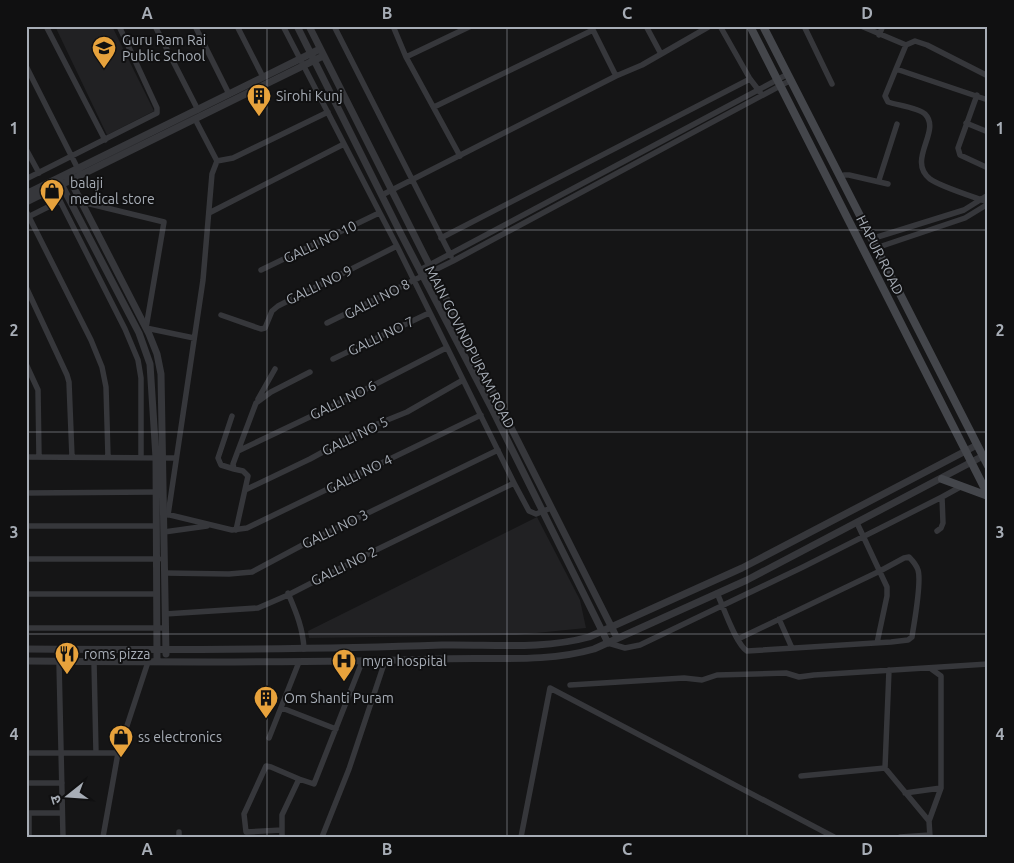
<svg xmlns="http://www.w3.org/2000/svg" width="1014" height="863" viewBox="0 0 1014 863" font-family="Ubuntu,'Noto Sans Devanagari',sans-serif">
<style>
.built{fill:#212123}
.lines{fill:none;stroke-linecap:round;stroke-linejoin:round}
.minor{stroke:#36373b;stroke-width:5.5}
.tertiary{stroke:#36373b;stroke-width:7}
.secondary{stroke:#44464b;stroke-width:8}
.grid{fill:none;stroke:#a7adb6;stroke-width:1;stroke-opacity:0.55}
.labels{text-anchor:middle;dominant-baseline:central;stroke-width:4;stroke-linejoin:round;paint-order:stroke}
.poi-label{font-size:14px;fill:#a7adb6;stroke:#101011;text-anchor:start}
.street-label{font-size:14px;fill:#a7adb6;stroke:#101011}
.neatline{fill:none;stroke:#a7adb6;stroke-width:2}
.grid-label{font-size:16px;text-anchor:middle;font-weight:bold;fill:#a7adb6}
</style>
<rect width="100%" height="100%" fill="#151516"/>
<path class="built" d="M55,26H112L154,111L107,135Z
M537,517L580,600L586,628L516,635L309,638L308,631Z"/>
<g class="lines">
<path class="minor" d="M46,26L105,140
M155,26L198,110
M195,26L229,94
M237,26L263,77
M283,26L397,246L514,483L529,511L536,514L551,508
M334,26L451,256
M393,26L406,57L460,156
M646,26L661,54
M720,26L750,79L760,92
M804,26L832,84
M861,26L906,45
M592,28L616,76
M879,35L883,26
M406,57L471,26
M26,66L79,171
M896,69L906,45L915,41L927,45L988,76
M977,95L958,148L960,155L988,168
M988,100L896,69L885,96L888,102C897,105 919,108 925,114C942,131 906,160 930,179C938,185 976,198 988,202
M434,107L593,30
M966,123L988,132
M26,149L39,173
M217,161L233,158L328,112
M841,178L844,175H849L888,184
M26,179L157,113V108L119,26
M879,180L897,124
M54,189L125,329L138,360L141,378V457
M382,195L616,76L642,65L710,26
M82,202L164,222L146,328L194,338
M26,211L91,340L102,367L106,387L108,457
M209,213L344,144
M26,218L60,201
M441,238L750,79
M871,239L964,210L988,195
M876,248L965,218L988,204
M261,270L379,213
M420,270L788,74
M26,287L67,375L69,382L72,457
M221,315L261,329L265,328L272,311L278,306L397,246
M327,323L453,261L791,80
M333,359L429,313
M26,364L38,390L39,457
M258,399L275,369
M232,416L218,458L221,465L234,469
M238,451L337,404L446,348
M26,457L176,458
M245,490L310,459L365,429L407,412L463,380
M26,493L156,492
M166,514L232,530L247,528L481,415
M168,515L203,280L212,174L217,161L195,119
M857,523L887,587V596L877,643
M26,526H156
M236,530L248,476L243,471L234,469L233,464L256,403L271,392L310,372
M937,531L941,528L943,523L942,497L962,486
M164,532L207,526
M26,559H159
M165,573L229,574L252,572L310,541L498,450
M288,593C296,612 303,628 304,649
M717,593C723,606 736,645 747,651L891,642L908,640L912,637C914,623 922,582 918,570C916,564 913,561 909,557L904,558L880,571L738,639
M26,594H157
M165,614L258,608L288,595L374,551L514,483
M779,619L792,648
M26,628H165
M608,643L625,648L640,645L803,567L942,497
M59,662L63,837
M94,662L96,753
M570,685L684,678L702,680L717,675L786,673L799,677L814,675L988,664
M282,708L336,729
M269,738L299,662
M26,753H118
M885,768L889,670
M801,776L885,768L929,821
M26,783H62
M905,793L941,788
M26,813H62
M282,830L246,832L244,814L266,766L271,767L299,779
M179,832V837
M29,837V813
M103,837L118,753L148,662
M282,837V815L299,779L314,784L362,662
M322,837L349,769L385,661
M521,837L550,688L834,837
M900,837L930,835
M930,837L929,821L941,788V676L930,668"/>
<path class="tertiary" d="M297,26L401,234L492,409L608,643
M309,26L617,638
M67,174L149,334L157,354L161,374L166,654
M58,178L139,333L150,364L156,458L157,662
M26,194L320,49
M26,202L323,56
M26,649C165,650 304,650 442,645C491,644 542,650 589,637L742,568L977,445
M26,661C165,662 304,663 443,659C493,657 546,663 594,649L747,580L983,456"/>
<path class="secondary" d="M750,26L988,495
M763,26L988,466
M942,479L988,496"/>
</g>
<path class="grid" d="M267,26V837M507,26V837M747,26V837M26,230H988M26,432H988M26,634H988"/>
<defs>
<symbol id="school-pin" viewBox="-11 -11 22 30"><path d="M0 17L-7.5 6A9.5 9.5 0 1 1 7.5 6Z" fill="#e7a23c" stroke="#101011"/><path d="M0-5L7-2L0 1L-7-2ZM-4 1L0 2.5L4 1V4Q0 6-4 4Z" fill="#111"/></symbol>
<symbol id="building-pin" viewBox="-11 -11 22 30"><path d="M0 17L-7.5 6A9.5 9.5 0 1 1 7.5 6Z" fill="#e7a23c" stroke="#101011"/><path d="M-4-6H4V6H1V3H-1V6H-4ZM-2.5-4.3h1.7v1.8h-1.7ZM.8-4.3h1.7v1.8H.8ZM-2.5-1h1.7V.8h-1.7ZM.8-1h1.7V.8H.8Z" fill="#111"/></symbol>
<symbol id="shop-pin" viewBox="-11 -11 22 30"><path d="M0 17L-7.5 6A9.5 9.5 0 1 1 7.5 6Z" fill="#e7a23c" stroke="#101011"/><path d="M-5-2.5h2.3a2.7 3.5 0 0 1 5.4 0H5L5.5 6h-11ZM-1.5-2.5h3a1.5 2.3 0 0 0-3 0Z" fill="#111"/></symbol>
<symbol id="restaurant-pin" viewBox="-11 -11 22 30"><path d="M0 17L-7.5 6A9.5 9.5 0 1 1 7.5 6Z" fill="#e7a23c" stroke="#101011"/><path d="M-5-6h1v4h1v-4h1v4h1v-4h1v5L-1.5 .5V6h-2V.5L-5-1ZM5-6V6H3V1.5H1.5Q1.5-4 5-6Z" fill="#111"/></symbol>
<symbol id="hospital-pin" viewBox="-11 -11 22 30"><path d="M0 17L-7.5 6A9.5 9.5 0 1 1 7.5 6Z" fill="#e7a23c" stroke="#101011"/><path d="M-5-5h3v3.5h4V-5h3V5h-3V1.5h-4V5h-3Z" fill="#111"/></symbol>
</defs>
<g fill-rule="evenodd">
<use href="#school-pin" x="90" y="34" width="28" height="38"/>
<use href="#building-pin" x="245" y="82" width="28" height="38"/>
<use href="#shop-pin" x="38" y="177" width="28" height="38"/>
<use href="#restaurant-pin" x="53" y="640" width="28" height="38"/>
<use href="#hospital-pin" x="330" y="647" width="28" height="38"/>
<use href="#building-pin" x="252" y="684" width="28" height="38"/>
<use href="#shop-pin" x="107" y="723" width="28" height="38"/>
</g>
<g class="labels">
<g class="poi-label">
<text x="122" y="40">Guru Ram Rai<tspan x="122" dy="16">Public School</tspan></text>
<text x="276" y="96">Sirohi Kunj</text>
<text x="70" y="183">balaji<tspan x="70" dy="16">medical store</tspan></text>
<text x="84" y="654">roms pizza</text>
<text x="362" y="661">myra hospital</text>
<text x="284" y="698">Om Shanti Puram</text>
<text x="138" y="737">ss electronics</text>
</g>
<g class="street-label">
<text transform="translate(320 242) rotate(-26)">GALLI NO 10</text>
<text transform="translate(880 255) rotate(63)">HAPUR ROAD</text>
<text transform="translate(319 285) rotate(-26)">GALLI NO 9</text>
<text transform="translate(377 299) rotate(-27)">GALLI NO 8</text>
<text transform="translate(381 336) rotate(-26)">GALLI NO 7</text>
<text transform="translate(470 347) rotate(63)">MAIN GOVINDPURAM ROAD</text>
<text transform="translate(343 400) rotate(-26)">GALLI NO 6</text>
<text transform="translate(355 436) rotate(-26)">GALLI NO 5</text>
<text transform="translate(359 474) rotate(-26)">GALLI NO 4</text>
<text transform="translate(335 529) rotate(-26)">GALLI NO 3</text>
<text transform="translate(344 566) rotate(-26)">GALLI NO 2</text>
</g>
</g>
<rect width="1014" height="863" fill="none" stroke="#101011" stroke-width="55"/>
<g transform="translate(68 796) rotate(253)" stroke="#101011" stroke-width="4" paint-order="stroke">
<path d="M0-4L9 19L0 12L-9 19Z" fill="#a7adb6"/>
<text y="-8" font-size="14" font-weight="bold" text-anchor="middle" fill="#a7adb6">उ</text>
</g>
<rect x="28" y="28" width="958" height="808" class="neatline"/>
<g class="grid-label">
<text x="147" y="19">A</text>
<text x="387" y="19">B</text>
<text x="627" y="19">C</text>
<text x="867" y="19">D</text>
<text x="14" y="134">1</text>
<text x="1000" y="134">1</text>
<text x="14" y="336">2</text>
<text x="1000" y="336">2</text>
<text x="14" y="538">3</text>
<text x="1000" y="538">3</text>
<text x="14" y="740">4</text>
<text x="1000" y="740">4</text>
<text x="147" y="855">A</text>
<text x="387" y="855">B</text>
<text x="627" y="855">C</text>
<text x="867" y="855">D</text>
</g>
</svg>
